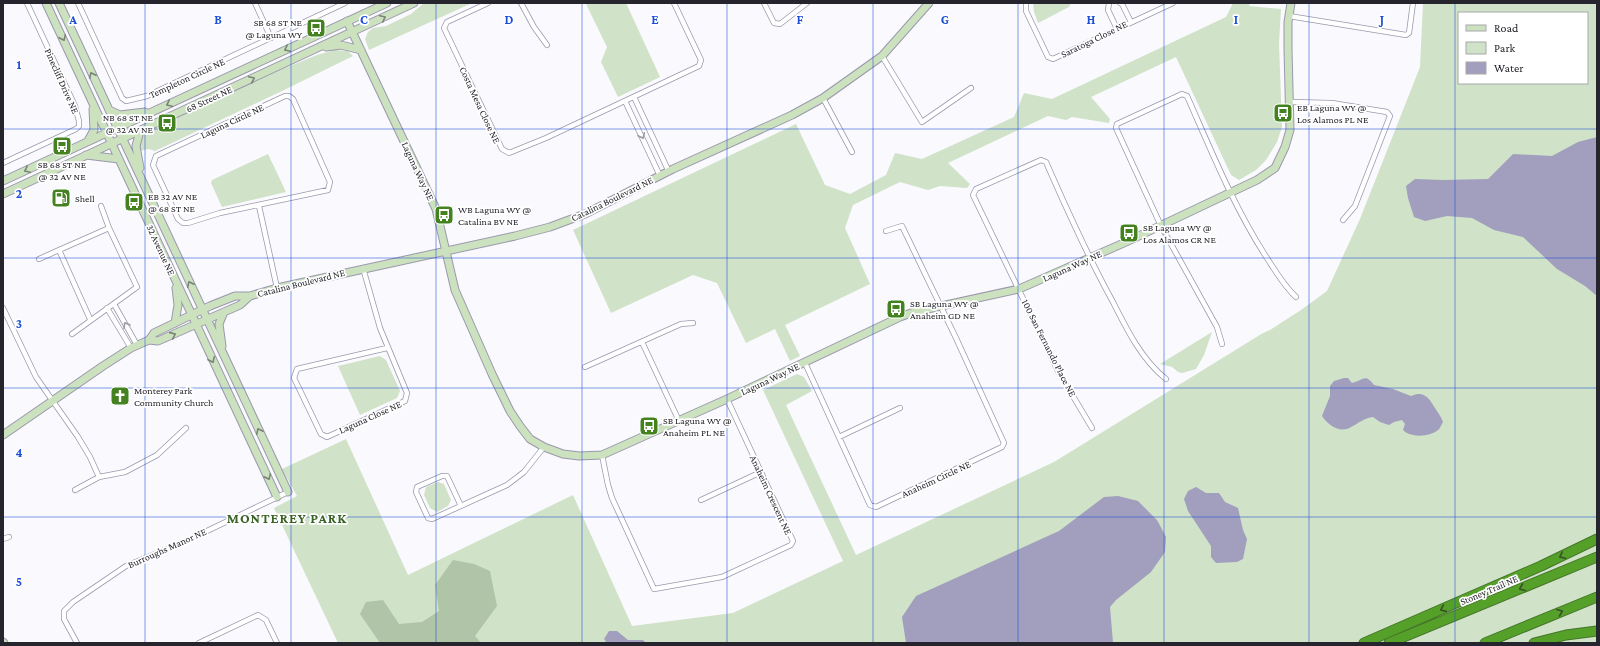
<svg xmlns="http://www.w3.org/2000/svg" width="1600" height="646" viewBox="0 0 1600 646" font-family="'Crimson Pro',serif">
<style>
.green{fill:#d0e2c8;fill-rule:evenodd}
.forest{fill:#b0c4a8}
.water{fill:#a19ebe}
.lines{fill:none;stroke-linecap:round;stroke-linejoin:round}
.street-casing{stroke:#9a98ad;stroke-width:6}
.secondary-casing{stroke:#9a98ad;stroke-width:9}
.highway-casing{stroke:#45752a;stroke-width:11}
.street{stroke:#fff;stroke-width:4.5}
.secondary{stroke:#cce2bf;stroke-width:7}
.highway{stroke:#55a029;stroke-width:9}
.oneway{stroke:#798476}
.oneway2{stroke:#9d9da0}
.oneway3{stroke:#36502c}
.grid{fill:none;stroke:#1d4ed8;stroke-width:1;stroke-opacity:0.55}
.labels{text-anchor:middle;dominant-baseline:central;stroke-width:3.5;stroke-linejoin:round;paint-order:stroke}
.poi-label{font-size:10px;fill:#26252d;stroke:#fff;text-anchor:start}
.street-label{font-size:10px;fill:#26252d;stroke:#fff}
.district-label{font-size:14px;font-weight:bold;letter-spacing:1px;fill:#3a6226;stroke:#fff}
.grid-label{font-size:13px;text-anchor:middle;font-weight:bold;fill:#1d4ed8;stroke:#fff;stroke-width:3.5;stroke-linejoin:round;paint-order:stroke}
</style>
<rect width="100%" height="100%" fill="#f9f9fe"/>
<path class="green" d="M424,3H472L369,50L365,39L368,32L373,28L386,26L411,14Z
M589,3H626L660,77L618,97L601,62L607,47L586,4Z
M1033,3H1071L1069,7L1038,23L1034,12Z
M1233,3H1250L1249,6L1281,9L1279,43L1282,127L1277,142L1266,160L1256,170L1239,180L1231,175L1176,57L1091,97L1110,119L1109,123L1072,117L1066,120L1048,116L948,163L970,184L967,188L940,186L928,190L900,182L853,205L845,228L870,284L785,325L800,356L790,361L775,329L746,343L717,283L693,275L611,313L573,230L796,124L825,185L850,194L886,175L895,153L922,159L1014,117L1024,93L1052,99L1226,17Z
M1423,3H1597V643H338L274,508L297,496L282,469L346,439L408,575L573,495L632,626L733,613L843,561L763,390L797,374L804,377L812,391L786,405L856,555L1054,462L1263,333L1270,330L1301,310L1327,291L1360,219L1420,67ZM1459,13H1587V83H1459Z
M335,50L348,51L353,56L280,92L155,151L149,149L139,151C138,142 140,137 147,132L275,72L317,55Z
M268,154L286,192L222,207L211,183L212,180Z
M1212,332L1204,355L1196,369L1182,373L1178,372L1172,367L1160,364Z
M380,356L386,360L400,391L397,398L360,415L338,366Z
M438,482L444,484L451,500L448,506L437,512L430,508L424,495L426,487Z"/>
<path class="forest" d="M453,560L474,564L490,571L497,606L475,636L481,643H380L360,614L366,602L383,600L399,624L422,622L439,611L435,585Z"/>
<path class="water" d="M1597,137V296L1585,286L1557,269L1523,237L1494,230L1472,218L1447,216L1425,221L1414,217L1408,198L1406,186L1415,179L1443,180L1488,179L1513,154L1552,156L1578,142Z
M1344,378H1348L1352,383C1364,380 1365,373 1374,385L1393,389L1411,396C1424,390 1429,398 1435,408C1438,413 1441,416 1443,422C1441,425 1440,429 1438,430C1430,437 1410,438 1403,430L1405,424L1402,420L1394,422L1389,425L1380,422L1373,417C1364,418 1359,423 1351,427C1340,434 1328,425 1322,416L1330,396V386L1334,381Z
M1196,487L1206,493H1219L1225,502L1238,508L1243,530L1247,539L1243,559L1237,562L1216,563L1211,557V546L1188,511L1184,499L1188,491Z
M1118,496L1138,501L1157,520L1166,537L1165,552L1151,572L1116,600L1110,607L1113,643H906L902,617L916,596L1059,531L1104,497Z
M609,631H617L628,640H643L646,643H607L604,639Z"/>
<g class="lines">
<defs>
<path id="street" d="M78,3L122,98L126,101L147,96L345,3
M255,3L271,38
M488,3L447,22L444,28L502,149L509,153L546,138L699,66L701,60L674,3
M521,3L534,27L547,45
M764,3L774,23L780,24L807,3
M1026,3V11L1048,57L1053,59L1173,3
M1109,3L1108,10L1117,29
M1120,3L1122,4L1131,22
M1289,16L1406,35L1409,33L1413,3
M882,56L922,122L971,88
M285,96H289L293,99L330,182L328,190L220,213L188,223H183L178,219L153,165L156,156Z
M634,97L669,172
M823,98L852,152
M625,101L660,176
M1290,102L1332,103L1387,112L1390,116L1355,206L1343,220
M3,163L76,129L79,126V121L75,106L27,3
M259,206L277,288
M59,250L109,228
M39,259L59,250L90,319
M363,268L380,328L407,393L405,401L327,437L321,434L294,378L297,369L387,348
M114,304L137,345
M3,308L36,377L78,437L90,457L99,477
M107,308L131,348
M72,334L137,287L109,228L101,206
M642,342L679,421
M1222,344L1217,327L1161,226L1116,128L1117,124L1182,94L1187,96C1211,150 1233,205 1265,255C1275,270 1283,285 1296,297
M805,363L870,505L876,507L1002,447L1004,443L956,338L902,226L886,231
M585,367L681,324L693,323
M1092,428L1058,371L973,195L976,189L1041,160L1046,162C1067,210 1088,257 1113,302C1127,330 1142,360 1166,379
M839,437L900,408
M602,455L608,485L612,498L654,589L722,577L791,545L793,541L727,399
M75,490L99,477L125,472L157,455L186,428
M701,500L761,472
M461,506L447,476H442L417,487L416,492L428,518L432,519L507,485L524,472L544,447
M3,539L9,537
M77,643L64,619V611L73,602L126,566L184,542L288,492
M199,643L258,615L266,620L277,643"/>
<path id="secondary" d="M46,3L277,497
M59,3L288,492
M347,21L436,209L455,290L492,374L510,411L520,426L530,439L544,447L563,454L579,456L602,455L727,399L900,317L914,312L1019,289L1126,242L1257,180L1275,168L1285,147L1290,130L1288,49V22L1291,3
M326,47L341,45L361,50
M109,110L120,115L145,112
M140,131L136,146L140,168
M88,141L94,130L93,109
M86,155L119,159
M3,181L387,3
M3,194L414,3
M175,323L178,305L176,288
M149,340L158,341L240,305L250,296
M222,346L219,324L224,312
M3,435L103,366L131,348L149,340L154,333L210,306L235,296H250L277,288L515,236L550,227L585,214L673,169L792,115L823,98L882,56L929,3
M3,642L4,643"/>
<path id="highway" d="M1364,643L1541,566L1597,539
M1389,643L1597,557
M1485,643L1597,597
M1534,643L1566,635L1597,631"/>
</defs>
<use href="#street" class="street-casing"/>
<use href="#secondary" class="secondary-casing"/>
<use href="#highway" class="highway-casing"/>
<use href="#street" class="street"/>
<use href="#secondary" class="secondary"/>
<use href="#highway" class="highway"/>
</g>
<defs><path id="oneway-chevron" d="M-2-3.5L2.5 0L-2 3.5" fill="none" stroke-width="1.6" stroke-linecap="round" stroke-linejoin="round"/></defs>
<g class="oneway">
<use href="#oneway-chevron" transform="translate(383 18) rotate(-25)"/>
<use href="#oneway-chevron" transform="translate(63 38) rotate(65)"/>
<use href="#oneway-chevron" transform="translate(287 49) rotate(155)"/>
<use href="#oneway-chevron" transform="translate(92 75) rotate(-115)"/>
<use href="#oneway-chevron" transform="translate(252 79) rotate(-25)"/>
<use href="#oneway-chevron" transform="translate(169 104) rotate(155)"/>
<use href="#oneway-chevron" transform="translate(27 170) rotate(155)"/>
<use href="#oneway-chevron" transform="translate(190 284) rotate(-115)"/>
<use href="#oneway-chevron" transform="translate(173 335) rotate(-24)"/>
<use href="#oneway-chevron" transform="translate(212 360) rotate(65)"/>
<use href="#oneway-chevron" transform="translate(259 431) rotate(-115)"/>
<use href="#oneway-chevron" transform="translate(268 477) rotate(65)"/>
</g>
<g class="oneway2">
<use href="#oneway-chevron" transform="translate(642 136) rotate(65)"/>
<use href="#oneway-chevron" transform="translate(126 325) rotate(-120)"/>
</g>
<g class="oneway3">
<use href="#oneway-chevron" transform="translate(1562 556) rotate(155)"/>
<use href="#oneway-chevron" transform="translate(1522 588) rotate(157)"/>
<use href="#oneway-chevron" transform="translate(1443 609) rotate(156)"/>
<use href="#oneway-chevron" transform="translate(1560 612) rotate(-22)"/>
</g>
<path class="grid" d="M145,3V643M291,3V643M436,3V643M582,3V643M727,3V643M873,3V643M1018,3V643M1164,3V643M1309,3V643M1455,3V643M3,129H1597M3,258H1597M3,388H1597M3,517H1597"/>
<defs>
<symbol id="bus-square" viewBox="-11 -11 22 22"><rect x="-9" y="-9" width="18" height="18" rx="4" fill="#448220" stroke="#fff"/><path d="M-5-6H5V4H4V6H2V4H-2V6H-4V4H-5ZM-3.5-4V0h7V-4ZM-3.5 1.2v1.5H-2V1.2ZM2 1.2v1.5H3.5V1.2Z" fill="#fff"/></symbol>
<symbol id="fuel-square" viewBox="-11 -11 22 22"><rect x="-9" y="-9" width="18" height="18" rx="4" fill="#448220" stroke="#fff"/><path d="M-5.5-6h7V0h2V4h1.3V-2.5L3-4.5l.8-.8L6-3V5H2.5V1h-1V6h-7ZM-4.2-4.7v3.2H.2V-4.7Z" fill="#fff"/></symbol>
<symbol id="church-square" viewBox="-11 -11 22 22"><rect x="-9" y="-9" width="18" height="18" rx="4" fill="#448220" stroke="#fff"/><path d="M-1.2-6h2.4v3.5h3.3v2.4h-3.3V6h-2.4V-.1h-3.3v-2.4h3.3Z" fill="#fff"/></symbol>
</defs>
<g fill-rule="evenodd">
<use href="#bus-square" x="305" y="17" width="22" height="22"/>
<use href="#bus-square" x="1272" y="102" width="22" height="22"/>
<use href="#bus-square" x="156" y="112" width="22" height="22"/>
<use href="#bus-square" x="51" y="135" width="22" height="22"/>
<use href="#fuel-square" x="50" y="187" width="22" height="22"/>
<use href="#bus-square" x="123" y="191" width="22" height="22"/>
<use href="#bus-square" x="433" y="204" width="22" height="22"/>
<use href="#bus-square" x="1118" y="222" width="22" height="22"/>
<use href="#bus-square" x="885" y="298" width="22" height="22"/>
<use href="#church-square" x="109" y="385" width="22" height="22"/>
<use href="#bus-square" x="638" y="415" width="22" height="22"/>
</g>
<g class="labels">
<g class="poi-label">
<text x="302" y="22" text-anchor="end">SB 68 ST NE<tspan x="302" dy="12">@ Laguna WY</tspan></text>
<text x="1297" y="107">EB Laguna WY @<tspan x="1297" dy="12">Los Alamos PL NE</tspan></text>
<text x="153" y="117" text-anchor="end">NB 68 ST NE<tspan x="153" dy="12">@ 32 AV NE</tspan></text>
<text x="62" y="164" text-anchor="middle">SB 68 ST NE<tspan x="62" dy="12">@ 32 AV NE</tspan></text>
<text x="148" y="196">EB 32 AV NE<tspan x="148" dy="12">@ 68 ST NE</tspan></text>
<text x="75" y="198">Shell</text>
<text x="458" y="209">WB Laguna WY @<tspan x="458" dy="12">Catalina BV NE</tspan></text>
<text x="1143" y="227">SB Laguna WY @<tspan x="1143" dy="12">Los Alamos CR NE</tspan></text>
<text x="910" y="303">SB Laguna WY @<tspan x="910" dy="12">Anaheim GD NE</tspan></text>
<text x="134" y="390">Monterey Park<tspan x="134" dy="12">Community Church</tspan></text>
<text x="663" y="420">SB Laguna WY @<tspan x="663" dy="12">Anaheim PL NE</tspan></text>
</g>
<g class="street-label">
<text transform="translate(1094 39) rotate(-26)">Saratoga Close NE</text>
<text transform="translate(187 78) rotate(-25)">Templeton Circle NE</text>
<text transform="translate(62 81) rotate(66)">Pinecliff Drive NE</text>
<text transform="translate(209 99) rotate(-25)">68 Street NE</text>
<text transform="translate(480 105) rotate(65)">Costa Mesa Close NE</text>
<text transform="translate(232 121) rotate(-25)">Laguna Circle NE</text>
<text transform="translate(418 171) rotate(65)">Laguna Way NE</text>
<text transform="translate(612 199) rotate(-26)">Catalina Boulevard NE</text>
<text transform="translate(161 250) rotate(65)">32 Avenue NE</text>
<text transform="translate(1072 266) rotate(-24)">Laguna Way NE</text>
<text transform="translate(301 283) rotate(-14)">Catalina Boulevard NE</text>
<text transform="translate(1049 348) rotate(63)">100 San Fernando Place NE</text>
<text transform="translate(770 379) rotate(-25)">Laguna Way NE</text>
<text transform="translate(370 417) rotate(-24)">Laguna Close NE</text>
<text transform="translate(936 479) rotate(-25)">Anaheim Circle NE</text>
<text transform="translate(771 495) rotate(65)">Anaheim Crescent NE</text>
<text transform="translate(167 548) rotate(-24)">Burroughs Manor NE</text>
<text transform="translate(1489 590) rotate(-23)">Stoney Trail NE</text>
</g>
<g class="district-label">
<text x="287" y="518">MONTEREY PARK</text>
</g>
</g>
<g class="grid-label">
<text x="73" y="24">A</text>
<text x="218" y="24">B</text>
<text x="364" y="24">C</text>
<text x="509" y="24">D</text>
<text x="655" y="24">E</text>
<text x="800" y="24">F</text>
<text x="945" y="24">G</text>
<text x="1091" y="24">H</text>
<text x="1236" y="24">I</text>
<text x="1382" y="24">J</text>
<text x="19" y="69">1</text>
<text x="19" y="198">2</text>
<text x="19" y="328">3</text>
<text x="19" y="457">4</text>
<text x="19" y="586">5</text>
</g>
<rect width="1600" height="646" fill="none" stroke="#26252d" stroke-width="8"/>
<rect x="1458" y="12" width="130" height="72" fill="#ffffff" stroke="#a8a8ab"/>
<rect x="1466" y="25" width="20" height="6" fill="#cce2bf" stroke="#a8a8ab"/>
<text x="1494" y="32" font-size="12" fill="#26252d">Road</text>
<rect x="1466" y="42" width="20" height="12" fill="#d0e2c8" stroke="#a8a8ab"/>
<text x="1494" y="52" font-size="12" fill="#26252d">Park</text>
<rect x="1466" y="62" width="20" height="12" fill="#a19ebe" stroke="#a8a8ab"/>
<text x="1494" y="72" font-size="12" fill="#26252d">Water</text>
</svg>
